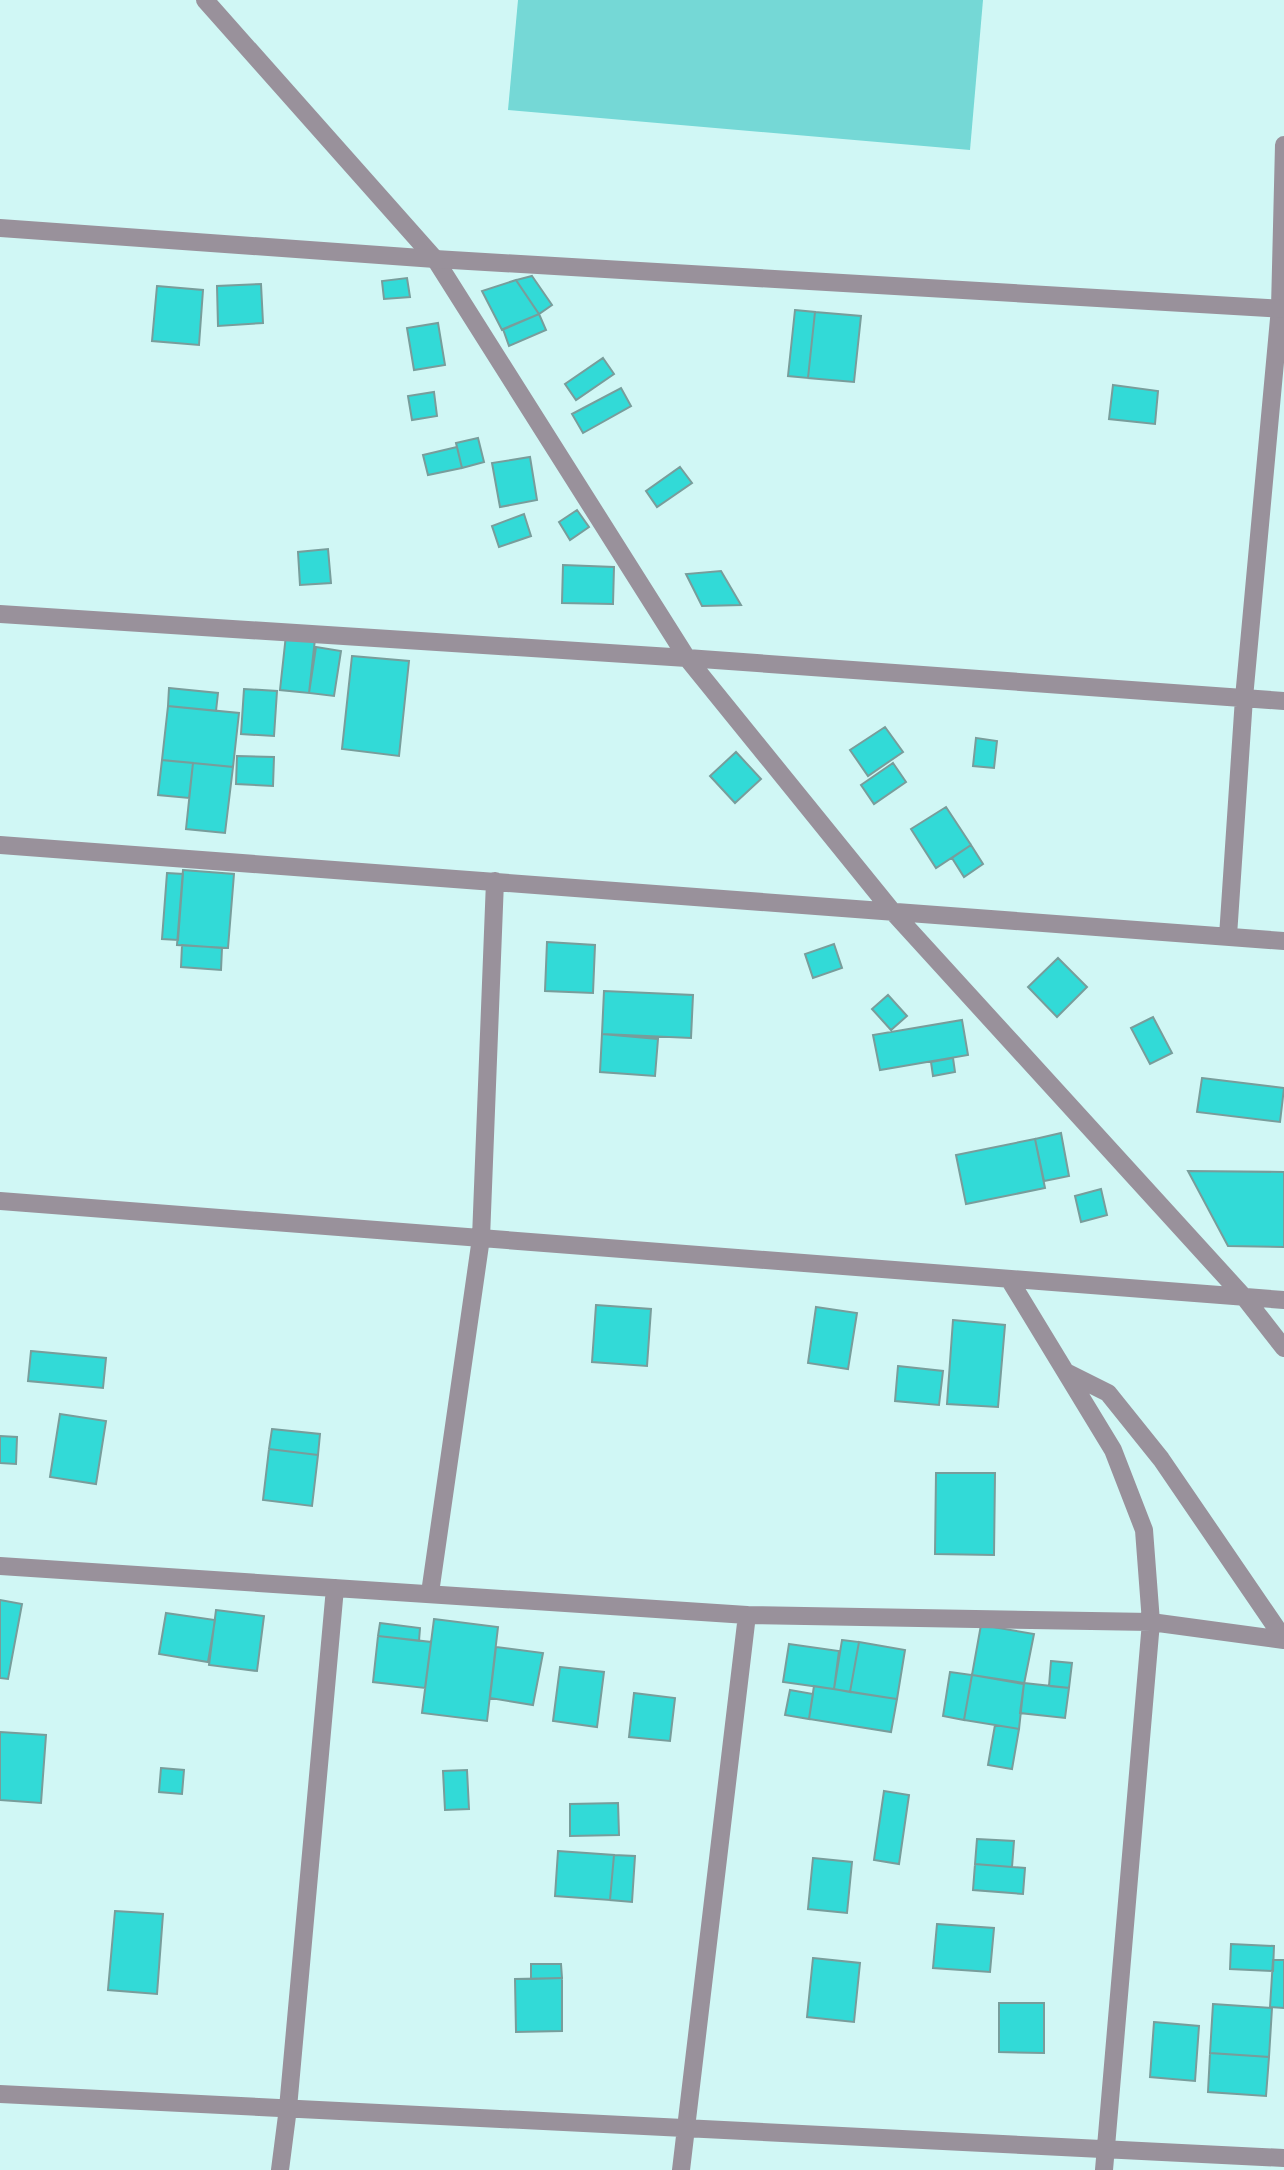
<svg xmlns="http://www.w3.org/2000/svg" width="1284" height="2170" viewBox="0 0 1284 2170" font-family="'DejaVu Sans',sans-serif">
<style>
.green{fill:#75d8d6}
.building{fill:#32dad7;stroke:#789d9b;stroke-width:2}
.lines{fill:none;stroke-linecap:round;stroke-linejoin:round}
.minor{stroke:#99919b;stroke-width:18}
.tertiary{stroke:#99919b;stroke-width:18}
</style>
<rect width="100%" height="100%" fill="#d0f7f5"/>
<path class="green" d="M518,0H983L970,150L508,110Z"/>
<path class="building" d="M532,276L552,305L539,314L516,280Z
M407,278L410,297L384,299L382,281Z
M516,280L539,314L502,330L482,291Z
M261,284L263,323L218,326L217,286Z
M157,286L203,290L199,345L152,341Z
M795,310L815,312L808,378L788,376Z
M815,312L861,316L854,382L808,378Z
M539,314L546,330L509,346L503,329Z
M438,323L445,365L414,370L407,328Z
M603,358L614,374L576,400L565,384Z
M1113,385L1158,391L1155,424L1109,419Z
M621,388L631,406L583,433L572,414Z
M434,392L437,416L412,420L408,396Z
M478,438L484,462L462,468L456,443Z
M457,447L462,468L428,475L423,455Z
M530,457L537,500L500,507L492,463Z
M680,467L692,483L657,507L646,491Z
M577,510L589,527L570,540L559,522Z
M524,514L531,536L499,547L492,526Z
M328,549L331,583L300,585L298,552Z
M563,565L614,567L613,604L562,603Z
M721,571L741,605L702,606L686,574Z
M286,635L315,639L309,693L280,690Z
M316,647L341,651L334,696L309,693Z
M352,656L409,661L399,756L342,749Z
M169,688L218,693L216,711L168,706Z
M244,689L277,691L274,736L241,734Z
M168,706L239,713L233,767L162,760Z
M885,727L903,752L868,776L850,750Z
M976,738L997,741L994,768L973,766Z
M736,752L761,779L735,803L710,776Z
M237,756L274,757L273,786L236,784Z
M162,760L193,763L189,798L158,795Z
M193,763L233,767L225,833L186,829Z
M893,763L906,782L874,804L861,785Z
M946,807L971,845L936,868L911,829Z
M971,845L983,864L964,877L952,858Z
M183,870L234,874L228,948L177,945Z
M167,873L183,874L178,940L162,939Z
M547,942L595,945L593,993L545,991Z
M834,944L842,968L813,978L805,954Z
M182,945L222,948L221,970L181,967Z
M1058,958L1087,987L1057,1017L1028,987Z
M604,991L693,995L691,1038L602,1034Z
M888,995L907,1016L891,1030L872,1009Z
M1153,1017L1172,1053L1150,1064L1131,1028Z
M962,1020L968,1055L880,1070L873,1035Z
M602,1034L658,1039L655,1076L600,1072Z
M953,1058L955,1072L933,1076L931,1062Z
M1202,1078L1284,1088L1280,1122L1197,1112Z
M1061,1133L1069,1176L1044,1181L1035,1139Z
M1035,1139L1045,1188L966,1204L956,1155Z
M1188,1171L1284,1172V1247L1228,1246Z
M1101,1189L1107,1215L1081,1222L1075,1196Z
M596,1305L651,1309L647,1366L592,1362Z
M816,1307L857,1313L848,1369L808,1363Z
M953,1320L1005,1325L998,1407L947,1404Z
M31,1351L106,1358L103,1388L28,1381Z
M898,1366L943,1371L939,1405L895,1401Z
M60,1414L106,1421L96,1484L50,1477Z
M272,1429L320,1434L318,1455L269,1449Z
M0,1436L17,1437L16,1464L0,1463Z
M269,1449L318,1455L312,1506L263,1500Z
M936,1473H995L994,1555L935,1554Z
M0,1600L22,1604L8,1679L0,1678Z
M216,1610L264,1616L257,1671L209,1665Z
M166,1613L215,1620L208,1662L159,1654Z
M434,1619L498,1627L487,1721L422,1713Z
M380,1623L420,1628L419,1641L378,1636Z
M981,1625L1034,1634L1024,1684L972,1675Z
M378,1636L431,1642L425,1688L373,1682Z
M842,1640L859,1642L850,1692L834,1689Z
M859,1642L905,1650L897,1699L850,1692Z
M789,1644L839,1651L834,1689L783,1682Z
M496,1647L543,1653L533,1705L490,1698Z
M1051,1661L1072,1663L1069,1688L1049,1686Z
M560,1667L604,1672L597,1727L553,1721Z
M950,1672L972,1675L964,1720L943,1716Z
M972,1675L1024,1683L1019,1729L964,1720Z
M1024,1683L1069,1688L1065,1718L1020,1713Z
M814,1686L897,1699L891,1732L809,1719Z
M790,1690L813,1694L809,1719L785,1715Z
M634,1693L675,1698L670,1741L629,1737Z
M995,1725L1019,1729L1012,1769L988,1765Z
M0,1732L46,1735L41,1803L0,1800Z
M161,1768L184,1770L182,1794L159,1792Z
M467,1770L469,1809L445,1810L443,1771Z
M884,1791L909,1795L899,1864L874,1860Z
M618,1803L619,1835L570,1836V1804Z
M977,1839L1014,1841L1012,1867L975,1864Z
M558,1851L614,1855L610,1900L555,1896Z
M614,1855L635,1856L632,1902L610,1900Z
M813,1858L852,1862L847,1913L808,1909Z
M975,1864L1025,1868L1023,1894L973,1890Z
M115,1911L163,1914L157,1994L108,1990Z
M937,1924L994,1928L990,1972L933,1968Z
M1231,1944L1274,1946L1273,1971L1230,1969Z
M813,1958L860,1963L854,2022L807,2017Z
M1273,1960H1284V2008L1270,2007Z
M531,1964H561L562,1978L531,1979Z
M562,1978V2031L516,2032L515,1979Z
M999,2003H1044V2053L999,2052Z
M1213,2004L1272,2008L1269,2057L1210,2053Z
M1154,2022L1199,2026L1195,2081L1150,2077Z
M1210,2053L1269,2057L1266,2096L1208,2092Z"/>
<g class="lines">
<path class="minor" d="M205,0L435,259L687,658L892,911L1244,1297L1284,1348
M0,614L687,658L1284,701
M0,845L1284,941
M1228,936L1244,698L1280,308L1284,145
M0,1201L1284,1300
M1009,1279L1113,1450L1144,1530L1151,1622L1104,2170
M1066,1372L1108,1393L1161,1459L1284,1639
M0,1566L747,1615L1151,1622L1284,1640
M430,1593L481,1238L495,881
M0,2094L1284,2158
M280,2170L288,2108L335,1588
M681,2170L747,1615"/>
<path class="tertiary" d="M0,228L435,259L1284,309"/>
</g>
</svg>
